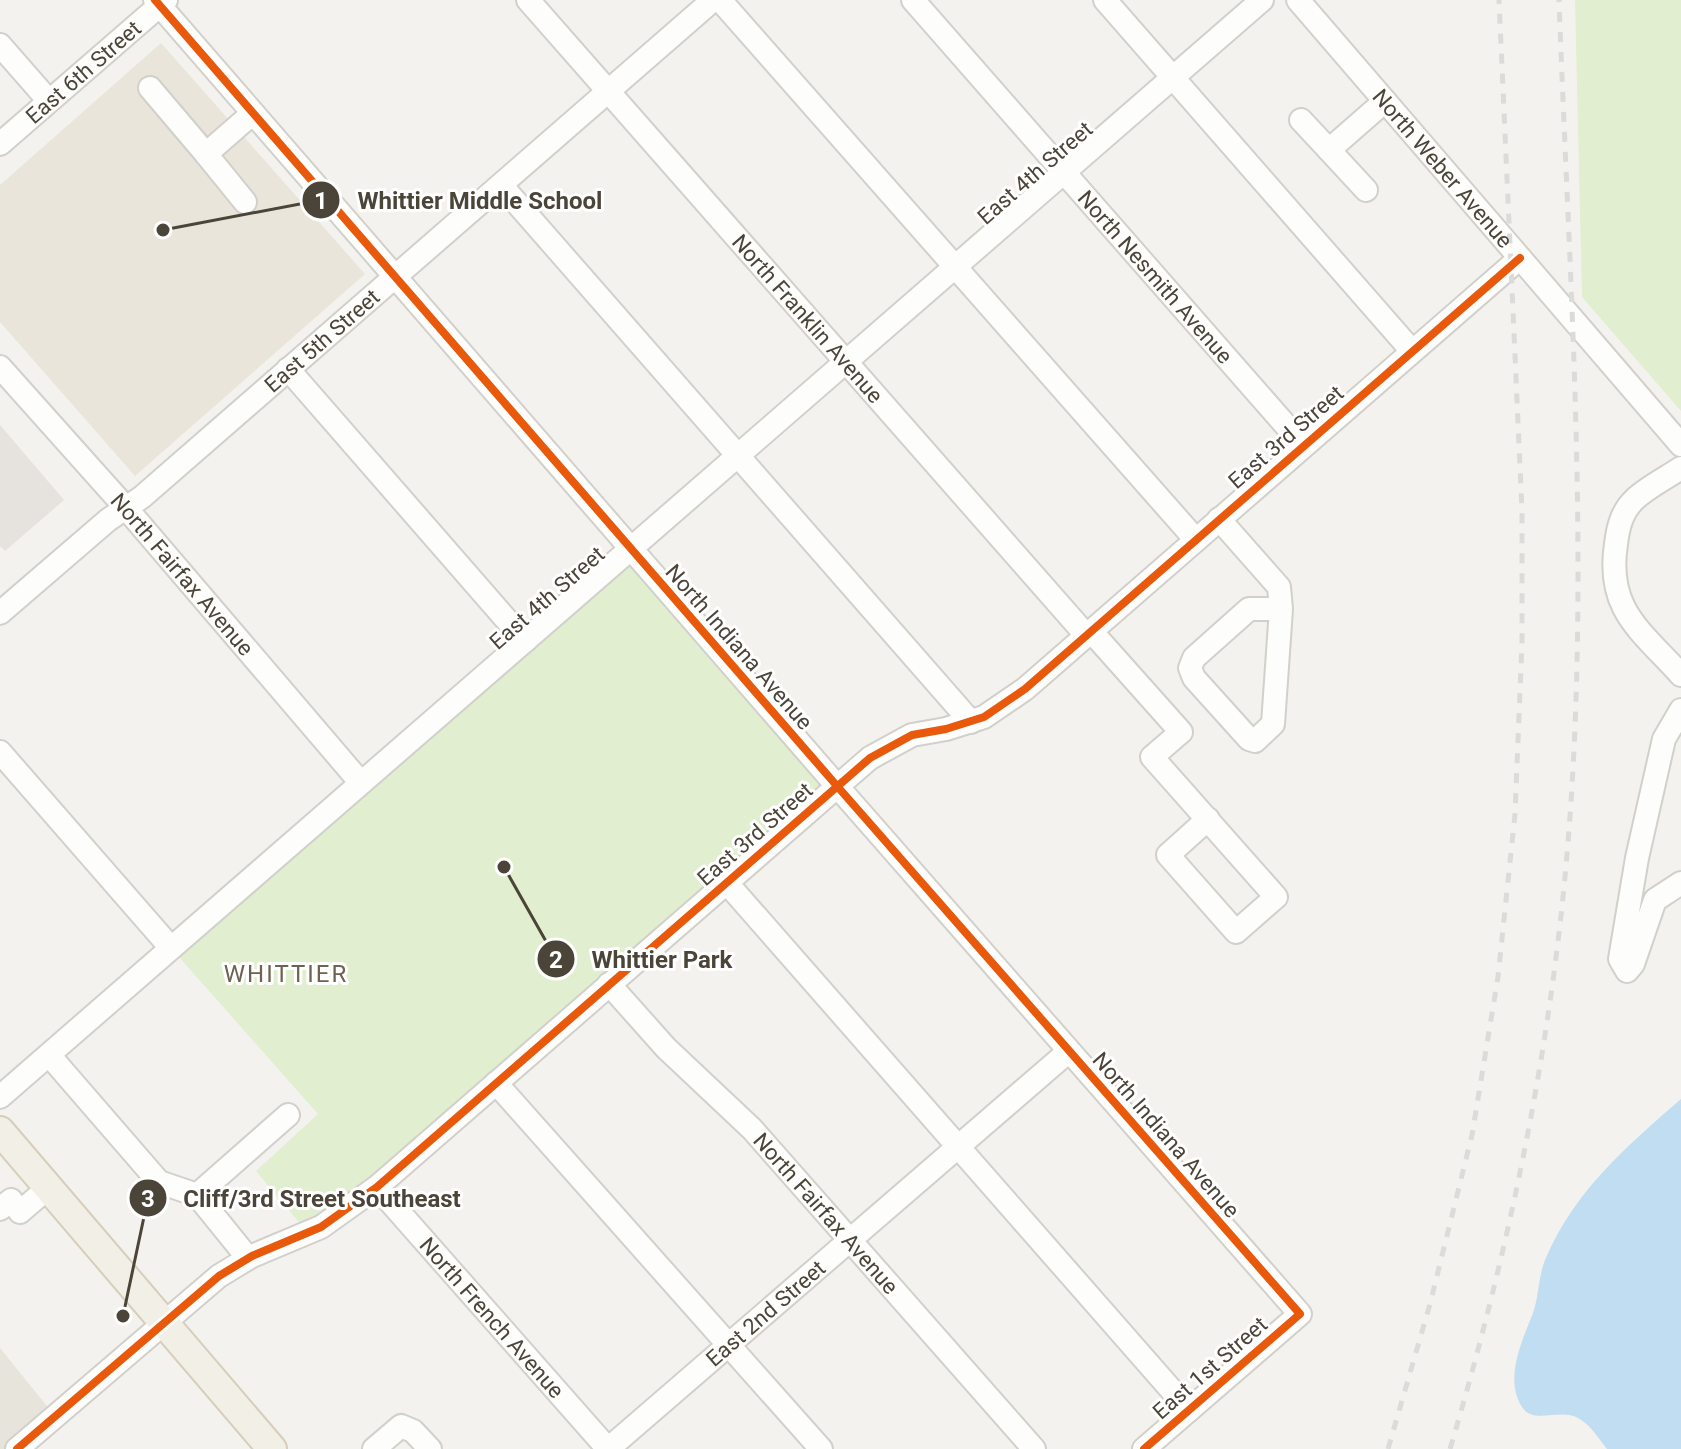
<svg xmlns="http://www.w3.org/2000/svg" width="1681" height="1449" viewBox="0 0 1681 1449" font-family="Roboto,sans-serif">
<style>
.residential{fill:#e7e4dc}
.education{fill:#eae5da}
.green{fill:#e1eecf}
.parking{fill:#e6e3df}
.water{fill:#c0ddf1}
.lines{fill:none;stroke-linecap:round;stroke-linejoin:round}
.minor-casing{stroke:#d2d0cb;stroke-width:26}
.major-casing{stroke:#d6cebb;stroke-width:32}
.minor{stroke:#fdfdfc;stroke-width:22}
.major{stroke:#f2efe6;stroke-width:28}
.rail{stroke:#dbdbda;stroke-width:5;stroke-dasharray:10 10;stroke-linecap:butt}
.cycleway-casing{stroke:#fff;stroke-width:13}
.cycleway{stroke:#e8590c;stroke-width:8}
.labels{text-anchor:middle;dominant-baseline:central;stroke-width:6;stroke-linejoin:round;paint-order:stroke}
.street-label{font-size:22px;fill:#4b4439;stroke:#fff}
.neighbourhood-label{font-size:24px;letter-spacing:2px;fill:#6e6250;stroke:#fff}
.leader{fill:none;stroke:#4b4439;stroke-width:3}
.callout-dot{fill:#4b4439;stroke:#fff;stroke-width:3}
.mark-label{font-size:24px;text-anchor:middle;font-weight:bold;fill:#fff}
.callout-label{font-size:24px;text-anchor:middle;font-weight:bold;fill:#4b4439;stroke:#fff;stroke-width:6;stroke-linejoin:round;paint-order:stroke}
</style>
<rect width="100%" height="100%" fill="#f4f2ee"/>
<path class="residential" d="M0,1348L55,1416L17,1449H0Z"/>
<path class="education" d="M161,43L365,274L135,476L0,322V185Z"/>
<path class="green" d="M1575,0H1681V411L1582,297Z
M631,549L837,786L308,1233L256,1171L318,1114L171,948Z"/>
<path class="parking" d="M0,425L64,500L5,551L0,546Z"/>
<path class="water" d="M1681,1099V1449H1607C1599,1439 1590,1424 1578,1418C1560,1408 1533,1425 1522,1407C1504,1379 1522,1341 1533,1313C1539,1296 1538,1278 1545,1260C1575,1190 1625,1148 1681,1099Z"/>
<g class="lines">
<defs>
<g id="minor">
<path d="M155,0L837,786L1300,1314L1144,1449"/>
<path id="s1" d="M528,0L1086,635"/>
<path d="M720,0L1196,540"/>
<path id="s2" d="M913,0L1303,445"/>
<path d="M1105,0L1412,351"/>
<path id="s3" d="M1298,0L1681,445"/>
<path d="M0,45L49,101"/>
<path d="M150,88L206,154"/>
<path d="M1301,120L1329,150"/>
<path id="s4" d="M0,144L166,0"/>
<path d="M501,185L971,722"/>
<path d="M1366,190L1329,150L1385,101"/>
<path d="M245,202L206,154L253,113"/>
<path id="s5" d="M0,367L126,508L361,783"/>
<path d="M288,369L525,641"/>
<path d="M1681,468C1666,478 1648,487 1635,499C1622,511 1618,527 1616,544C1606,609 1640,630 1681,675"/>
<path d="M1219,519L1279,587L1281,609L1273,724L1255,741L1249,739L1194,678L1190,668L1194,658L1249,609H1281"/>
<path id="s6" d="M0,613L108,520L142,497L713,0"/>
<path d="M1091,631L1181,732L1152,757L1276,897L1236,932L1168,855L1208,819"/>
<path d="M1681,710L1664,739L1637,858L1620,959L1627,971L1633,964L1655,900L1681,883"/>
<path d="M0,752L171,948"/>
<path d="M726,882L1189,1410"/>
<path id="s7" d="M609,984L666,1048L752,1129L1034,1449"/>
<path d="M49,1055L159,1182L197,1195L248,1258"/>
<path d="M496,1083L821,1449"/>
<path d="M0,1097L1262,0"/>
<path id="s8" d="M377,1187L608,1449"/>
<path d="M197,1195L288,1115"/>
<path d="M0,1209L11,1200L20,1212L48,1188"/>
<path d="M17,1449L219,1276L252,1256L321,1227L377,1187L870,758L912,735L946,729L984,717L1025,689L1520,258"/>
<path d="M374,1449L401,1426L413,1431L430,1449"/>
<path id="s9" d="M608,1449L1069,1051"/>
</g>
<path id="major" d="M0,1131L272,1449"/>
</defs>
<use href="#minor" class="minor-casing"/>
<use href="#major" class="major-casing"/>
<use href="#minor" class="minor"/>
<use href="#major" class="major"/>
<path class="rail" d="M1388,1449L1430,1304L1472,1135L1498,977L1515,814L1522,643V511L1499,0
M1450,1449C1510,1247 1553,1040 1569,830C1590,554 1569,276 1559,0"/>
<defs>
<path id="cycleway" d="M155,0L837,786L1300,1314L1144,1449
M17,1449L219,1276L252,1256L321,1227L377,1187L870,758L912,735L946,729L984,717L1025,689L1520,258"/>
</defs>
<use href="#cycleway" class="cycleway-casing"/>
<use href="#cycleway" class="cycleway"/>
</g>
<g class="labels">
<g class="street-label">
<text stroke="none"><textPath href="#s4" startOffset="110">East 6th Street</textPath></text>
<text stroke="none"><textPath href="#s3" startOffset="222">North Weber Avenue</textPath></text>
<text transform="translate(1035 173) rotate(-41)">East 4th Street</text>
<text stroke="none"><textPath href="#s2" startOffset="368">North Nesmith Avenue</textPath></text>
<text stroke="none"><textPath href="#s1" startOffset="424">North Franklin Avenue</textPath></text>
<text stroke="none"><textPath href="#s6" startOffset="422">East 5th Street</textPath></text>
<text transform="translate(1286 437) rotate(-41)">East 3rd Street</text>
<text stroke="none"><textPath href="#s5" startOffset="276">North Fairfax Avenue</textPath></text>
<text transform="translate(547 598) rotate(-41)">East 4th Street</text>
<text transform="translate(739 647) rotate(49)">North Indiana Avenue</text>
<text transform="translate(755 834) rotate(-41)">East 3rd Street</text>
<text transform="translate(1166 1135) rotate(49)">North Indiana Avenue</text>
<text stroke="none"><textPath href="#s7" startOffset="316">North Fairfax Avenue</textPath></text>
<text stroke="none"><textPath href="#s9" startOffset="208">East 2nd Street</textPath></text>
<text stroke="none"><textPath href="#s8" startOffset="174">North French Avenue</textPath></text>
<text transform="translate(1210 1368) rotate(-41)">East 1st Street</text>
</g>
<g class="neighbourhood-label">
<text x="286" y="974">WHITTIER</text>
</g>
</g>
<path class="leader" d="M163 230L321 200M504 867L556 959M123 1316L148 1198"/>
<g class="callout-dot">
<circle cx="163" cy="230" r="8"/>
<circle cx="504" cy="867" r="8"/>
<circle cx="123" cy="1316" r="8"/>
<circle cx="321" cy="200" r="20"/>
<circle cx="556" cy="959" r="20"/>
<circle cx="148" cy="1198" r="20"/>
</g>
<g class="mark-label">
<text x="321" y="209">1</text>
<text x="556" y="968">2</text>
<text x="148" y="1207">3</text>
</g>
<g class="callout-label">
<text x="480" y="209">Whittier Middle School</text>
<text x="662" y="968">Whittier Park</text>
<text x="322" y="1207">Cliff/3rd Street Southeast</text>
</g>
</svg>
